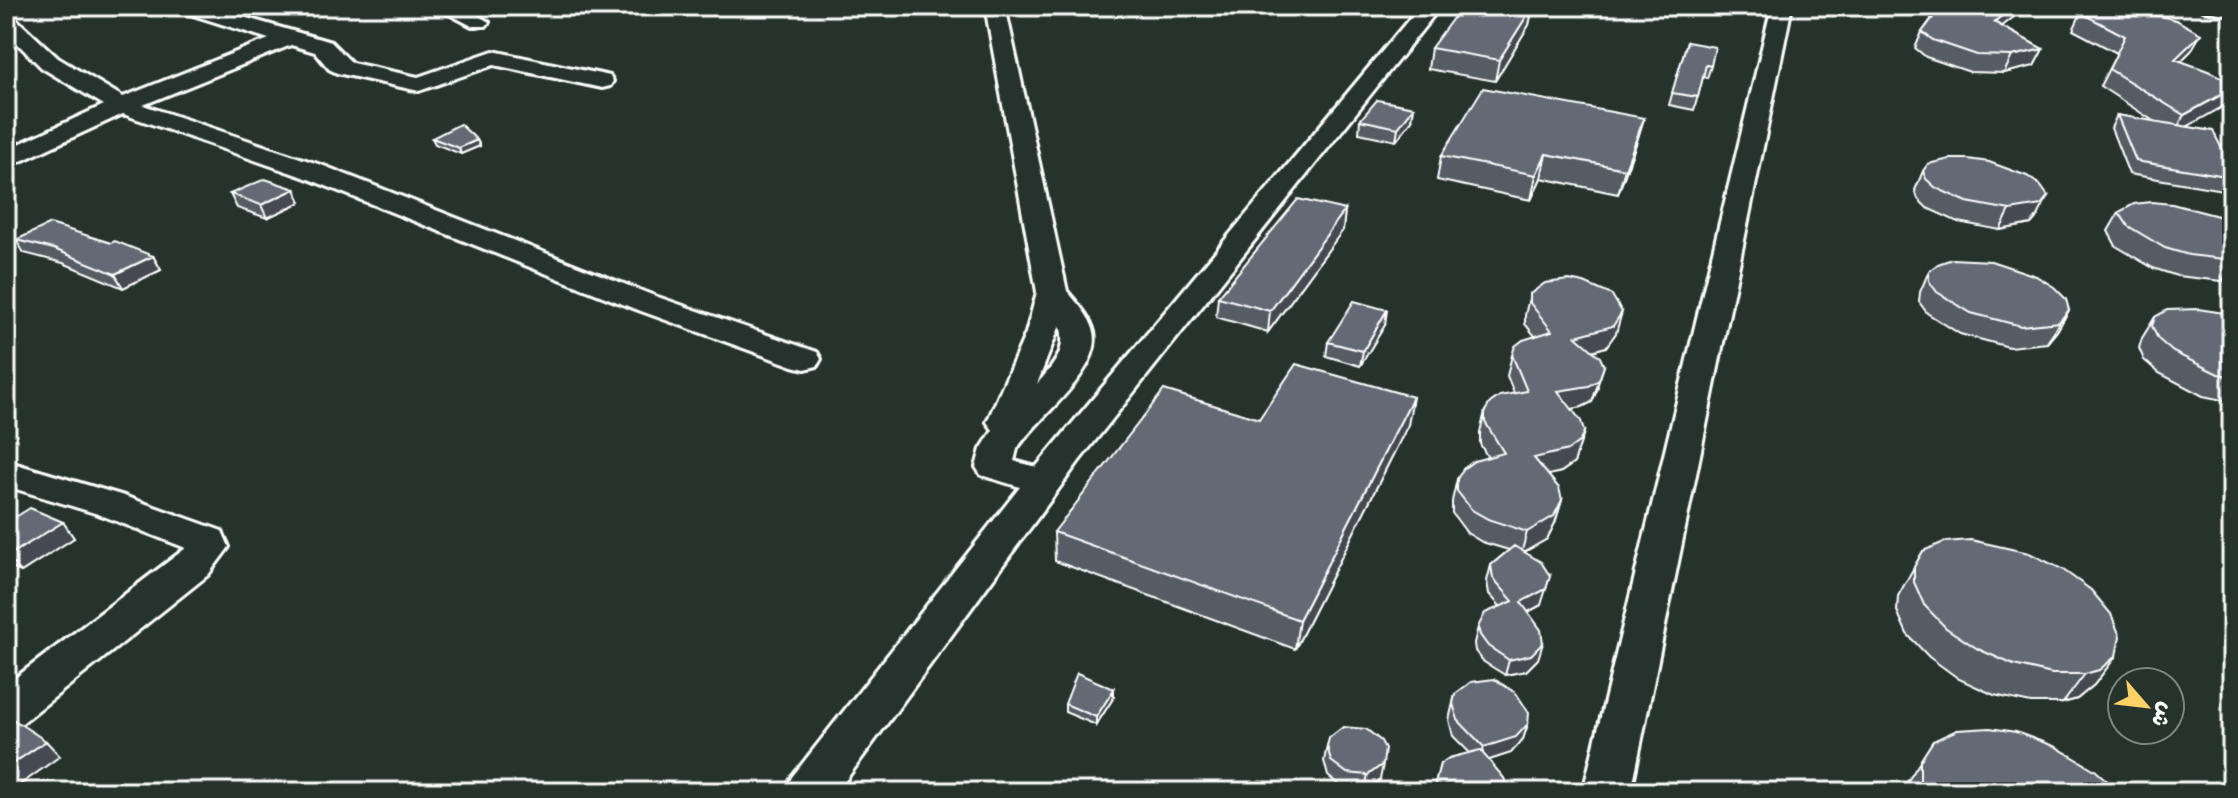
<svg xmlns="http://www.w3.org/2000/svg" width="2238" height="798" viewBox="0 0 2238 798" font-family="Pangolin,'Playpen Sans Arabic',sans-serif">
<style>
.lines{fill:none;stroke-linecap:round;stroke-linejoin:round}
.minor-casing{stroke:#fff;stroke-width:6}
.minor{fill:#26332d;fill-rule:evenodd}
.wall{fill:#555b64;stroke:#fff;stroke-width:2}
.shaded-wall{fill:#454a51;stroke:#fff;stroke-width:2}
.building{fill:#636a74;stroke:#fff;stroke-width:2}
</style>
<rect width="100%" height="100%" fill="#26332d"/>
<filter id="ink" filterUnits="userSpaceOnUse"><feTurbulence type="fractalNoise" baseFrequency=".0125" numOctaves="2"/><feDisplacementMap in="SourceGraphic" scale="16" xChannelSelector="R" yChannelSelector="G"/><feConvolveMatrix kernelMatrix="1 2 1 2 8 2 1 2 1" color-interpolation-filters="sRGB"/></filter>
<g filter="url(#ink)">
<g class="lines">
<defs>
<path id="minor" d="M174,6H205L331,42L352,63L418,77L493,51L610,76L613,81L610,86L602,88L494,65L419,91L337,73L329,69L315,52L291,45L143,105L324,166L652,295L817,352L821,359L817,366L805,369L793,366L630,307L306,178L123,114L6,168V150L104,105L42,68L6,32V14L13,16L58,58L123,97L269,39L177,10Z
M434,6H461L489,22L486,26H472Z
M985,6H1005L1067,291C1077,303 1090,316 1094,332C1103,371 1036,418 1017,449L1014,461L1036,467L1420,6H1441L1079,461L837,792H785L792,777L1020,487L981,475L976,467L981,449L993,430L987,422L1026,333L1037,292ZM1060,325C1068,350 1053,366 1037,384Z
M1772,6H1792L1631,792H1583Z
M2199,6H2232V15L2202,10Z
M6,461L124,496L222,531L229,547L208,575L22,723L6,728V685L186,548L98,514L6,486Z"/>
</defs>
<use href="#minor" class="minor-casing"/>
<use href="#minor" class="minor"/>
</g>
<path class="wall" d="M1533,6L1529,25L1495,81L1428,69L1431,48Z
M1917,6H2019L2015,16L2001,27L2043,49L2034,66L2004,73L1970,72L1926,57L1915,48L1922,32L1932,18Z
M2081,13L2191,51L2181,61L2232,88L2222,107L2186,127L2232,169V186L2228,191L2129,174L2111,128L2117,115L2155,122L2100,86L2117,53L2073,30Z
M1687,42L1711,66L1707,78L1703,77L1694,110L1669,105Z
M1644,118L1637,141L1618,194L1541,178L1531,200L1437,180L1441,156Z
M1360,120H1412L1396,141L1359,133Z
M432,138L477,140L480,146L461,154L435,144Z
M1923,171L2038,216L2031,224L2000,230L1958,222L1927,208L1918,199L1915,190Z
M295,189L301,202L267,218L237,208L230,194Z
M1345,210L1343,230L1268,332L1216,317L1218,297Z
M2119,212L2232,224V279L2222,281L2177,276L2153,268L2116,246L2108,231Z
M16,240L153,256L161,270L123,288L63,263L24,253Z
M1929,271L2069,310L2057,331L2047,343L2009,347L1960,334L1927,313L1919,302L1920,292Z
M1530,294L1616,333L1606,347L1593,351L1598,388L1592,402L1582,407L1572,409L1584,432L1574,463L1561,472L1548,475L1562,500L1555,523L1547,539L1524,552L1541,605L1528,612L1538,659L1526,671L1505,675L1484,662L1475,651L1474,643L1478,627L1500,606L1489,594L1487,581L1491,565L1509,550L1482,542L1467,533L1452,513V501L1457,479L1488,458L1480,444V433L1485,411L1514,393L1507,376L1512,355L1535,336L1525,324V315Z
M2232,316V402L2203,396L2159,373L2144,360L2139,348L2142,338L2155,317Z
M1385,325L1360,366L1326,356L1328,342Z
M1408,425L1295,649L1055,561L1054,532Z
M63,522L74,538L21,572L6,565V523Z
M1923,551L2116,656L2094,685L2077,699L2063,703H2031L1994,695L1959,679L1929,657L1907,634L1897,611L1898,596Z
M2232,684V725L2225,707L2229,688Z
M1455,694L1528,724L1523,739L1511,753L1489,760L1507,792H1433L1440,764L1470,753L1453,736L1449,720Z
M1114,697L1096,725L1065,712V704Z
M1933,741L2120,792H1901Z
M1327,746L1380,780L1364,790L1344,789L1328,776L1324,761Z"/>
<path class="shaded-wall" d="M1533,6L1529,25L1495,81L1499,60Z
M2014,6H2019L2015,16L1986,39L1994,22Z
M2201,34L2191,51L2166,76L2175,59Z
M2043,49L2034,66L2004,73L2012,56Z
M2232,89L2222,107L2174,134L2184,115Z
M1414,107L1412,120L1396,141L1398,128Z
M1644,118L1637,141L1618,194L1625,169Z
M477,140L480,146L461,154L459,148Z
M1546,154L1541,178L1531,200L1536,175Z
M295,189L301,202L267,218L261,205Z
M2048,196L2038,216L2031,224L2000,230L2010,210Z
M1345,210L1343,230L1268,332L1270,311Z
M153,256L161,270L123,288L115,274Z
M2232,266V279L2222,281Z
M1387,310L1385,325L1360,366L1363,351Z
M2069,310L2057,331L2047,343L2059,322Z
M1622,312L1616,333L1606,347L1570,357L1576,336Z
M1604,366L1592,402L1582,407L1552,413L1558,391Z
M1413,397L1408,425L1295,649L1299,620Z
M1584,432L1574,463L1561,472L1528,480L1534,458Z
M1562,500L1555,523L1547,539L1521,554L1527,532Z
M63,522L74,538L21,572L8,556Z
M1550,576L1541,605L1517,618L1521,602Z
M1543,643L1538,659L1526,671L1505,675L1509,660Z
M2116,656L2094,685L2077,699L2063,703L2085,674Z
M1114,689V697L1096,725V717Z
M1528,724L1523,739L1511,753L1480,763L1484,747Z
M46,741L60,756L10,792H6V768Z
M1383,764L1380,780L1364,790L1368,775Z"/>
<path class="building" d="M1462,6H1533L1499,60L1431,48Z
M1942,6H2014L1994,22L2043,49L2012,56L1977,55L1933,40L1922,32Z
M2109,9L2141,11L2176,20L2201,34L2175,59L2208,71L2223,78L2232,89L2184,115L2109,69L2125,36L2081,13Z
M1687,42L1715,47L1711,66L1706,65L1698,97L1672,93Z
M1483,88L1644,118L1625,169L1546,154L1536,175L1441,156Z
M1377,100L1414,107L1398,128L1360,120Z
M2117,115L2213,131L2232,169V177L2136,161Z
M460,124L477,140L459,148L432,138Z
M1950,159H1968L1989,162L2027,176L2040,185L2048,196L2041,205L2010,210L1967,202L1936,188L1926,179L1923,171L1928,164Z
M265,179L295,189L261,205L230,194Z
M1298,199L1345,210L1270,311L1218,297Z
M2151,202L2172,204L2218,216L2232,224V260L2189,255L2165,248L2128,226L2119,212L2134,204Z
M50,224L111,243L115,241L153,256L115,274L54,249L16,240Z
M1952,259L1991,261L2036,276L2054,287L2066,299L2069,310L2059,322L2021,326L1971,313L1937,292L1929,281V271L1938,264Z
M1569,280L1584,283L1612,295L1622,312L1613,326L1576,336L1600,357L1604,366L1599,380L1589,386L1558,391L1581,421L1584,432L1580,441L1568,450L1534,458L1559,488L1562,500L1554,516L1527,532L1488,519L1472,510L1457,491V479L1463,469L1474,461L1504,453L1485,422V411L1490,403L1500,396L1527,391L1512,355L1515,346L1523,340L1552,331L1530,303V294L1545,283Z
M1354,301L1387,310L1363,351L1328,342Z
M2198,309L2224,313L2232,316V377L2218,374L2173,352L2158,339L2152,326L2155,317L2167,310Z
M1296,364L1413,397L1299,620L1054,532L1164,390L1259,419Z
M30,508L63,522L8,556L6,555V523Z
M1971,540L2029,553L2062,569L2091,590L2111,614L2120,636L2116,656L2099,670L2085,674H2052L2014,665L1978,649L1946,628L1924,605L1914,582V567L1923,551L1944,542Z
M1514,546L1541,562L1550,576L1546,589L1521,602L1541,630L1543,643L1531,655L1509,660L1488,646L1480,635L1478,627L1485,613L1513,601L1493,578L1491,565Z
M1077,673L1114,689L1096,717L1065,704Z
M1494,679L1516,693L1529,713L1528,724L1516,737L1484,747L1458,720L1453,704L1455,694L1471,682Z
M8,716L46,741L6,768V717Z
M1343,727L1366,729L1381,741L1385,749L1383,764L1368,775L1347,773L1331,761L1327,746L1329,738Z
M1990,728L2016,732L2056,747L2095,770L2120,792H1922L1920,788V761L1933,741L1957,730Z
M1480,750L1504,778L1508,788L1507,792H1438L1435,783L1440,764L1449,758Z"/>
</g>
<rect width="2238" height="798" fill="none" stroke="#26332d" stroke-width="32"/>
<rect x="16" y="16" width="2206" height="766" fill="none" stroke="#fff" stroke-width="3" filter="url(#ink)"/>
<g transform="translate(2146 706) rotate(118)"><circle r="38" fill="#26332d" stroke="#7d8581" stroke-width="2"/>
<path d="M0-6L14 30L0 20L-14 30Z" fill="#ffd166"/>
<text y="-12" font-size="22" font-weight="bold" text-anchor="middle" fill="#ffffff">ش</text>
</g>
</svg>
